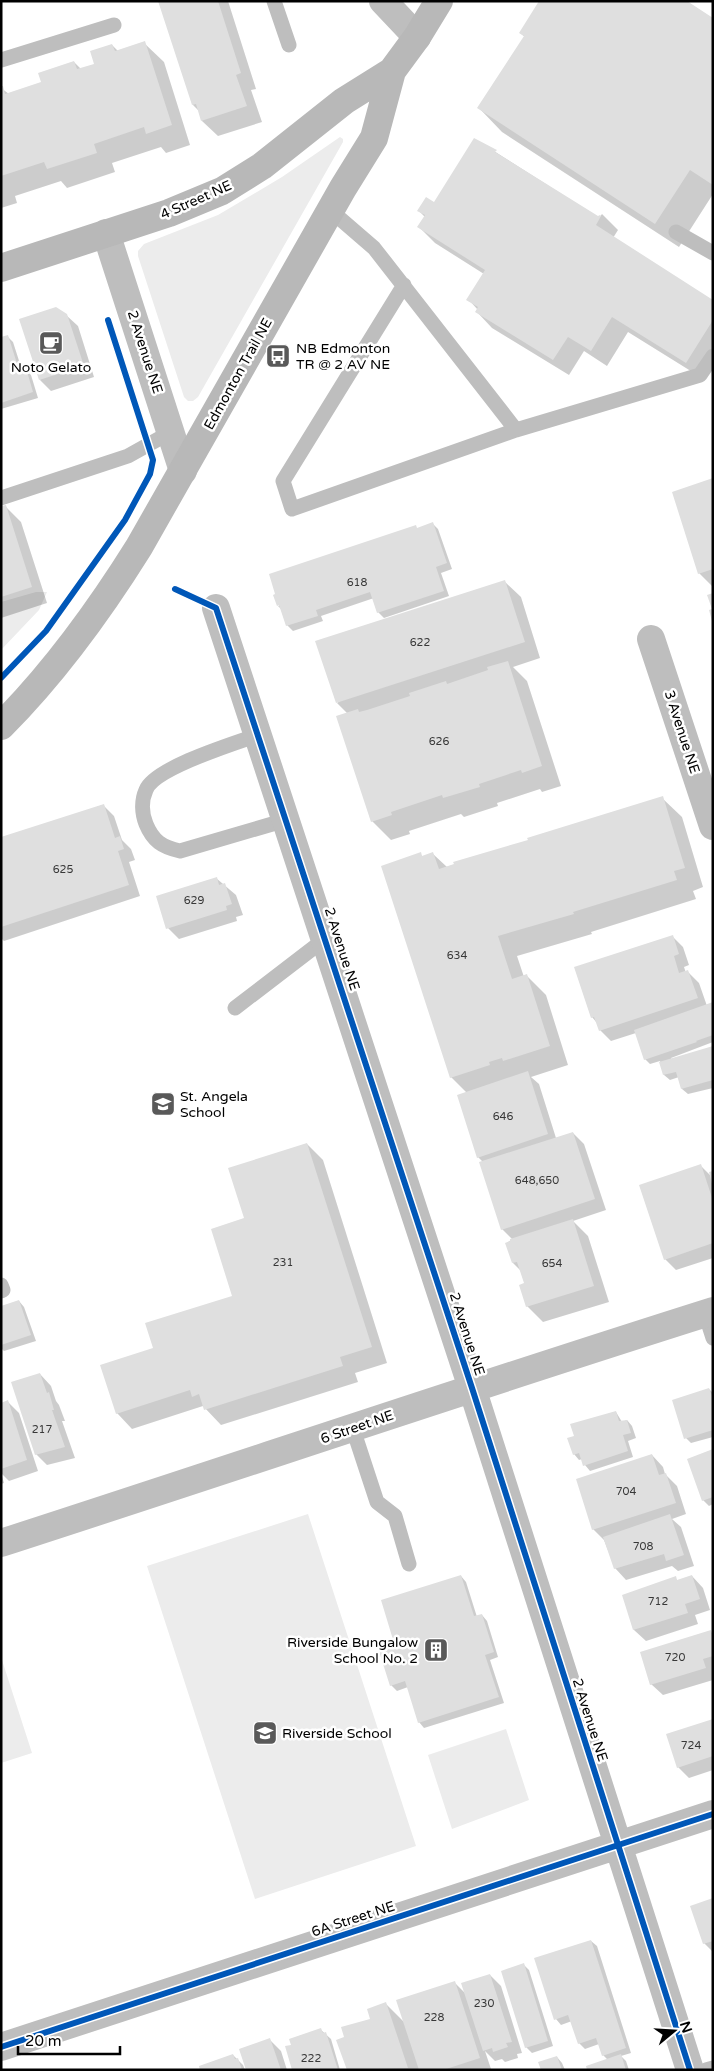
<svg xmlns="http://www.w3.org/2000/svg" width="714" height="2071" viewBox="0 0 714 2071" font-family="'Varela Round',sans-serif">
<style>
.green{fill:#ececec}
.shadow{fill:#0003}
.building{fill:#dfdfdf}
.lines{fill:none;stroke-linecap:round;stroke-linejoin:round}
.lane{stroke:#bebebe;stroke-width:15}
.street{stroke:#bebebe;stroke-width:28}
.secondary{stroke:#b8b8b8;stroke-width:28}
.cycleway-casing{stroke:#fff;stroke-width:9}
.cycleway{stroke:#0057b8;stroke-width:6}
.labels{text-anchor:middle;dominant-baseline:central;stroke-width:5;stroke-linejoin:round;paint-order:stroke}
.number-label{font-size:11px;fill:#383838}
.street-label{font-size:14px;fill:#000;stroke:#fff}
.poi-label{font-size:14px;fill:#000;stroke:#fff;text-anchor:start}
</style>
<rect width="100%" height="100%" fill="#fff"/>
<path class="green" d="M340,137L343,139V142L198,397L193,401H188L184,397L138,256V251L144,244L218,215L282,177Z
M36,592H47L39,610L1,650V602Z
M308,1514L416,1846L255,1899L147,1566Z
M1,1657L32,1753L1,1763Z
M506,1729L529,1800L452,1829L428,1755Z"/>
<path class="shadow" d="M159,1H228L256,89L251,90L262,122L218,136L202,121L199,111L193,105Z
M713,20V194L679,247L502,132L479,108L525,37L520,33Z
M144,43L164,62L190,145L166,153L161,147L112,163L115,172L67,188L61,181L15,196L17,203L1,208V88L9,94L43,83L74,62L81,69L95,65L112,45L118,51Z
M475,139L599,218L602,214L618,230L613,238L713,301V361L702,378L628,332L607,366L584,351L569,375L492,328L477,312L478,310L468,299L484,274L435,243L419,227L425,217L419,211L434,204Z
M66,315L78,326L94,377L51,391L40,380Z
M7,336L13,342L22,370L25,369L31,375L38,398L1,409V338Z
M713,480V587L699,573Z
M5,506L21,522L47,603L1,618V508Z
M433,524L438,529L452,569L441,573L449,596L384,618L378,612L374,598L321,616L323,621L293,631L287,625L282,610L278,606L418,529Z
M505,582L521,597L540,658L513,667L527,681L561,786L542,792L540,789L497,803L498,806L464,817L461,814L409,831L410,834L391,840L372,821L348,714L337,703Z
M662,798L682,817L703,887L693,891L696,899L591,932L592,934L517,956L524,977L527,976L546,995L568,1065L531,1077L539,1084L556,1138L573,1133L584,1144L606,1210L573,1221L588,1236L609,1302L543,1322L527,1306L526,1284L521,1271L513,1263L507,1243L512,1239L502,1229L483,1162L478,1157L467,1093L451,1077L420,854L423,857L433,854L447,867Z
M103,805L114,816L122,840L131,849L135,860L129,862L140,896L4,941L1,938V838Z
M216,878L236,895L243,915L236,917L237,921L179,939L168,928Z
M672,936L683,947L689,965L684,967L686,973L688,972L699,983L707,1006L713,1004V1042L671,1058L672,1060L713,1047V1088L688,1094L682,1089L679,1077L670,1080L664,1075L660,1061L650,1064L645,1059L636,1033L611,1041L600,1030L597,1023L592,1017Z
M307,1144L323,1160L387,1363L355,1373L358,1382L221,1425L203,1406L132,1429L117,1413L154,1349L233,1296L246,1219Z
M701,1166L710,1175L713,1172V1258L676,1270L665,1259Z
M19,1301L24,1307L36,1341L4,1351L1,1348V1307Z
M40,1374L51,1386L56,1401L59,1405L65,1421H62L75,1458L47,1465L36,1454Z
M709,1389L713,1393V1437L691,1443L686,1438Z
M8,1402L19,1413L38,1471L9,1481L1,1473V1404Z
M616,1412L622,1422L627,1420L632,1426L636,1438L628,1441L633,1457L590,1471L585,1465L582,1459L579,1460L574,1454Z
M713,1451V1504L709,1506L703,1500Z
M652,1455L663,1467L665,1474L677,1486L686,1514L672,1519L681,1527L694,1566L678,1571L672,1566L626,1580L615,1568L604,1540L593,1529Z
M1,1473L4,1483L1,1484Z
M461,1576L466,1582L477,1617L482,1615L487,1621L498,1657L490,1660L504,1703L424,1728L419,1722L408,1687L397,1691L391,1685L396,1644Z
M692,1576L703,1588L710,1610L695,1615L698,1624L646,1641L634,1630L623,1596L675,1578L678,1581Z
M710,1632L713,1634V1680L663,1695L651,1684Z
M713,1720V1770L689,1778L678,1767Z
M713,1900V1952L704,1943Z
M591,1941L597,1946L631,2053L621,2056L626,2061L629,2070H588L608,2060L603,2055L599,2044L585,2049L579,2043L572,2021L561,2025L556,2019Z
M524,1965L529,1970L553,2046L532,2053L526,2047Z
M490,1975L501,1986L522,2053L517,2054L518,2058L505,2062L502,2059L495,2061L485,2051L491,2069L488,2070H348L346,2038L343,2028L372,2020L386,2004L404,2022L454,1982L465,1993Z
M321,2030L331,2039L340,2070H294L292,2045Z
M270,2040L281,2051L287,2070H247Z
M233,2055L243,2065L245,2070H201Z
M557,2057L562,2063L565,2070H542Z"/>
<path class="building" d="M158,1H218L241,73L236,75L247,106L201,121L196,104L192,105Z
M539,1H687L713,18V185L690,170L655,224L477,108L524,36L519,33Z
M145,41L172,125L146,134L144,127L94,144L97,153L47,169L44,162L1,176V86H3L5,94L41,82L38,73L74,61L77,69L94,64L90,51L112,44L115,51Z
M474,138L495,149L497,150L495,152L598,216L600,215L601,216L596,225L713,300V320L686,363L612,317L591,351L568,337L553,360L475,312L478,307L466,300L485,270L417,227L425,215L417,211L426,197L434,202Z
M56,307L67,314L84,366L39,380L19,319Z
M8,335L19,370L26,368L33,392L1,403V337Z
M713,478V569L698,574L672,492Z
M6,505L32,587L1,597V506Z
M433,522L447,563L436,567L444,591L377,613L370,592L316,610L318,616L286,626L279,605L277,606L273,595L275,594L269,574L416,525L417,528Z
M505,580L525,642L336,703L315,641Z
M713,593V621H712L709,610L712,609L707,595Z
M508,661L542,766L522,773L521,770L479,784L480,787L443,798L442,795L391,812L392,815L371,822L336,716L358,709L359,712L367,710L410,696L409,693L446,681L447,684L488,670L487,667Z
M663,796L685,868L674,871L677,880L573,912L574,914L498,936L512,979L527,974L550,1046L503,1061L502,1058L489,1062L490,1065L450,1078L381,866L421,852L422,856L433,852L439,869L454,864L453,862L528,840L527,838Z
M104,804L115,838L120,836L124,849L118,851L129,885L1,927V837Z
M217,877L219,885L225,883L232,904L226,906L227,910L166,929L156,896Z
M673,935L679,954L674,956L679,973L688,970L698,998L599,1031L594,1017L591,1018L574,967Z
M713,1002V1035L696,1041L697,1042L644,1060L634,1030Z
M713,1046V1080L681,1089L676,1072L663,1075L659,1062Z
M528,1071L548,1134L477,1158L457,1095Z
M573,1132L595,1199L501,1230L479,1162Z
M307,1143L372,1347L340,1357L343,1366L204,1410L199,1394L192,1397L190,1390L116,1414L100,1365L153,1348L145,1323L232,1296L211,1229L244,1218L228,1168Z
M701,1164L713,1201V1243L664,1260L639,1185Z
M713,1171V1184H712L709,1172Z
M573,1219L594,1286L526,1307L519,1285L524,1283L517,1262L512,1263L505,1243L510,1241V1239Z
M19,1300L31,1335L1,1345V1306Z
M40,1373L47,1393L49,1392L54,1410H52L65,1447L35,1455L11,1382Z
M709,1388L713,1398V1430L684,1439L672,1400Z
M8,1400L27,1460L1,1469V1403Z
M616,1411L619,1421L627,1420L631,1433L623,1435L628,1451L583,1466L579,1453L573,1455L567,1438L574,1436L570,1424Z
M713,1449V1497L702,1501L687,1459Z
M652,1454L659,1475L666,1473L676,1503L592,1530L576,1479Z
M670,1514L684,1555L666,1561L664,1554L614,1569L603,1537Z
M461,1575L474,1616L482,1614L494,1652L485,1655L499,1697L418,1723L405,1681L390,1686L378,1648L394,1643L381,1600Z
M692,1575L700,1599L685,1604L688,1613L633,1630L622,1595L676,1576L677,1580Z
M711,1630L713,1637V1656L703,1659L706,1668L650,1685L640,1652Z
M713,1719V1756L677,1768L666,1734Z
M713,1898V1941L703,1944L690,1906Z
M591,1940L626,2048L602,2056L596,2038L578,2044L568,2015L554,2020L534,1958Z
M524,1963L548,2041L525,2048L501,1971Z
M490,1974L512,2042L506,2043L508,2047L493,2052L492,2048L483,2051L461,1983Z
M455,1981L480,2058L443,2070H419L396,2000Z
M386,2002L408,2068L347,2070L336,2040L344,2037L341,2027L370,2019L367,2009Z
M321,2028L323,2033L326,2032L338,2070H292L285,2046L291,2045L289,2039Z
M270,2038L281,2070H246L239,2049Z
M233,2054L235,2059L238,2058L242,2070H200L199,2066Z
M621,2054L626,2070H587L586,2066Z
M557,2056L562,2070H541L538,2062Z"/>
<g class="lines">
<path class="lane" d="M274,1L289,45
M1,60L114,25
M330,210L374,248L516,430
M676,232L713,253
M404,285L283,481L292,509L516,430L700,375L713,356
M1,498L128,456L171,432
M258,735C235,743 154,768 146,790C141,801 142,814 146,824C153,841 162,847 180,851L286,820
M235,1008L325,939
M1,1285L3,1290L1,1291
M705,1313L713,1338
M353,1429L377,1502L395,1516L409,1564
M706,2070L713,2068"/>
<path class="street" d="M383,1L417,37
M106,233L183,471
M216,608L472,1388L690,2070
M651,639L713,826
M1,1543C239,1466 475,1386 713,1311
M1,2047L713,1814"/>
<path class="secondary" d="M1,268L169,213L222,191L262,166L344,101L392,71
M1,726C55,672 99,611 139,547L343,188L374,138L392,71L417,37L439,1"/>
<defs>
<path id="cycleway" d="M175,589L216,608L472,1388L690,2070
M1,678L46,631L125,520L150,474L153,460L108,320
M1,2047L713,1814"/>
</defs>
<use href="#cycleway" class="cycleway-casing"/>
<use href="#cycleway" class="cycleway"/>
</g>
<defs>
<symbol id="cafe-square" viewBox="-11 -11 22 22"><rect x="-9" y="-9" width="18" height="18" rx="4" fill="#595959" stroke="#fff"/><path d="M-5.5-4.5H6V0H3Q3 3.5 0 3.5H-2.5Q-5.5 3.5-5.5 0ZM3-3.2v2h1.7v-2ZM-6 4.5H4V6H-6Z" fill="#fff"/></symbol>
<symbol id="bus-square" viewBox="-11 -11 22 22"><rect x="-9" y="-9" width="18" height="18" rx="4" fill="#595959" stroke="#fff"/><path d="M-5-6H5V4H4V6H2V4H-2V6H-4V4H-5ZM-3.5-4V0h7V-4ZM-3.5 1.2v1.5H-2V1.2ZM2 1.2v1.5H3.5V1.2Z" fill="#fff"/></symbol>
<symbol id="school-square" viewBox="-11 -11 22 22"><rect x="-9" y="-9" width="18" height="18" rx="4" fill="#595959" stroke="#fff"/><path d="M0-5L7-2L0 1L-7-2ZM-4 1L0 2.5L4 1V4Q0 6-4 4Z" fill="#fff"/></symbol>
<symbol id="building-square" viewBox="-11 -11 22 22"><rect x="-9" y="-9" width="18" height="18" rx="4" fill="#595959" stroke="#fff"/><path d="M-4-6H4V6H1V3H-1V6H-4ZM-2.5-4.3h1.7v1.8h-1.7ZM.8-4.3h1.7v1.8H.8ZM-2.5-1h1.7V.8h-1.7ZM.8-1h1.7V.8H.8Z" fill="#fff"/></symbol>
</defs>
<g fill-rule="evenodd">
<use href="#cafe-square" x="37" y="329" width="28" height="28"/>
<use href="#bus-square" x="264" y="342" width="28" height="28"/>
<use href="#school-square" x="149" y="1090" width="28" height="28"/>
<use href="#building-square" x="422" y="1636" width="28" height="28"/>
<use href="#school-square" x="251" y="1719" width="28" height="28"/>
</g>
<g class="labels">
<g class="number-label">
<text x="357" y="582">618</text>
<text x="420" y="642">622</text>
<text x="439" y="741">626</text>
<text x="63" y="869">625</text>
<text x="194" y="900">629</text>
<text x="457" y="955">634</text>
<text x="503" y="1116">646</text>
<text x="537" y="1180">648,650</text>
<text x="283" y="1262">231</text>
<text x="552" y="1263">654</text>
<text x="42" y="1429">217</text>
<text x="626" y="1491">704</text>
<text x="643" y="1546">708</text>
<text x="658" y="1601">712</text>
<text x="675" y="1657">720</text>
<text x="691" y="1745">724</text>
<text x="484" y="2003">230</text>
<text x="434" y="2017">228</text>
<text x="311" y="2058">222</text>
</g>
<g class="street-label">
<text transform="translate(196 200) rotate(-24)">4 Street NE</text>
<text transform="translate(145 352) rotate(72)">2 Avenue NE</text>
<text transform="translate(238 374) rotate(-61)">Edmonton Trail NE</text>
<text transform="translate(682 732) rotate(72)">3 Avenue NE</text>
<text transform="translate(342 949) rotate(72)">2 Avenue NE</text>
<text transform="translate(467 1334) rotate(72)">2 Avenue NE</text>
<text transform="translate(357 1427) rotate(-19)">6 Street NE</text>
<text transform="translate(590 1720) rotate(72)">2 Avenue NE</text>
<text transform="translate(353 1919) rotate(-18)">6A Street NE</text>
</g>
<g class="poi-label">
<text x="296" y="348">NB Edmonton<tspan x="296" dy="16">TR @ 2 AV NE</tspan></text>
<text x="51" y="367" text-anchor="middle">Noto Gelato</text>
<text x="180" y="1096">St. Angela<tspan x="180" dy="16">School</tspan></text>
<text x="418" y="1642" text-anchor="end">Riverside Bungalow<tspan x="418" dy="16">School No. 2</tspan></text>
<text x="282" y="1733">Riverside School</text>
</g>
</g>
<rect width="714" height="2071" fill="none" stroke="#000000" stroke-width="5"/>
<g transform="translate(674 2031) rotate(72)" stroke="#ffffff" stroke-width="4" paint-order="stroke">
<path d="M0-4L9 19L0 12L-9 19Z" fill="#000000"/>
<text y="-8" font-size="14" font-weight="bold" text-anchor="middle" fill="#000000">N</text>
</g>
<path d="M18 2046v8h102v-8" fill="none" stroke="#000000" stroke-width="2.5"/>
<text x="25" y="2046" font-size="15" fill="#000000" stroke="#ffffff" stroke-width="4" paint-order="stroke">20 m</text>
</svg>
